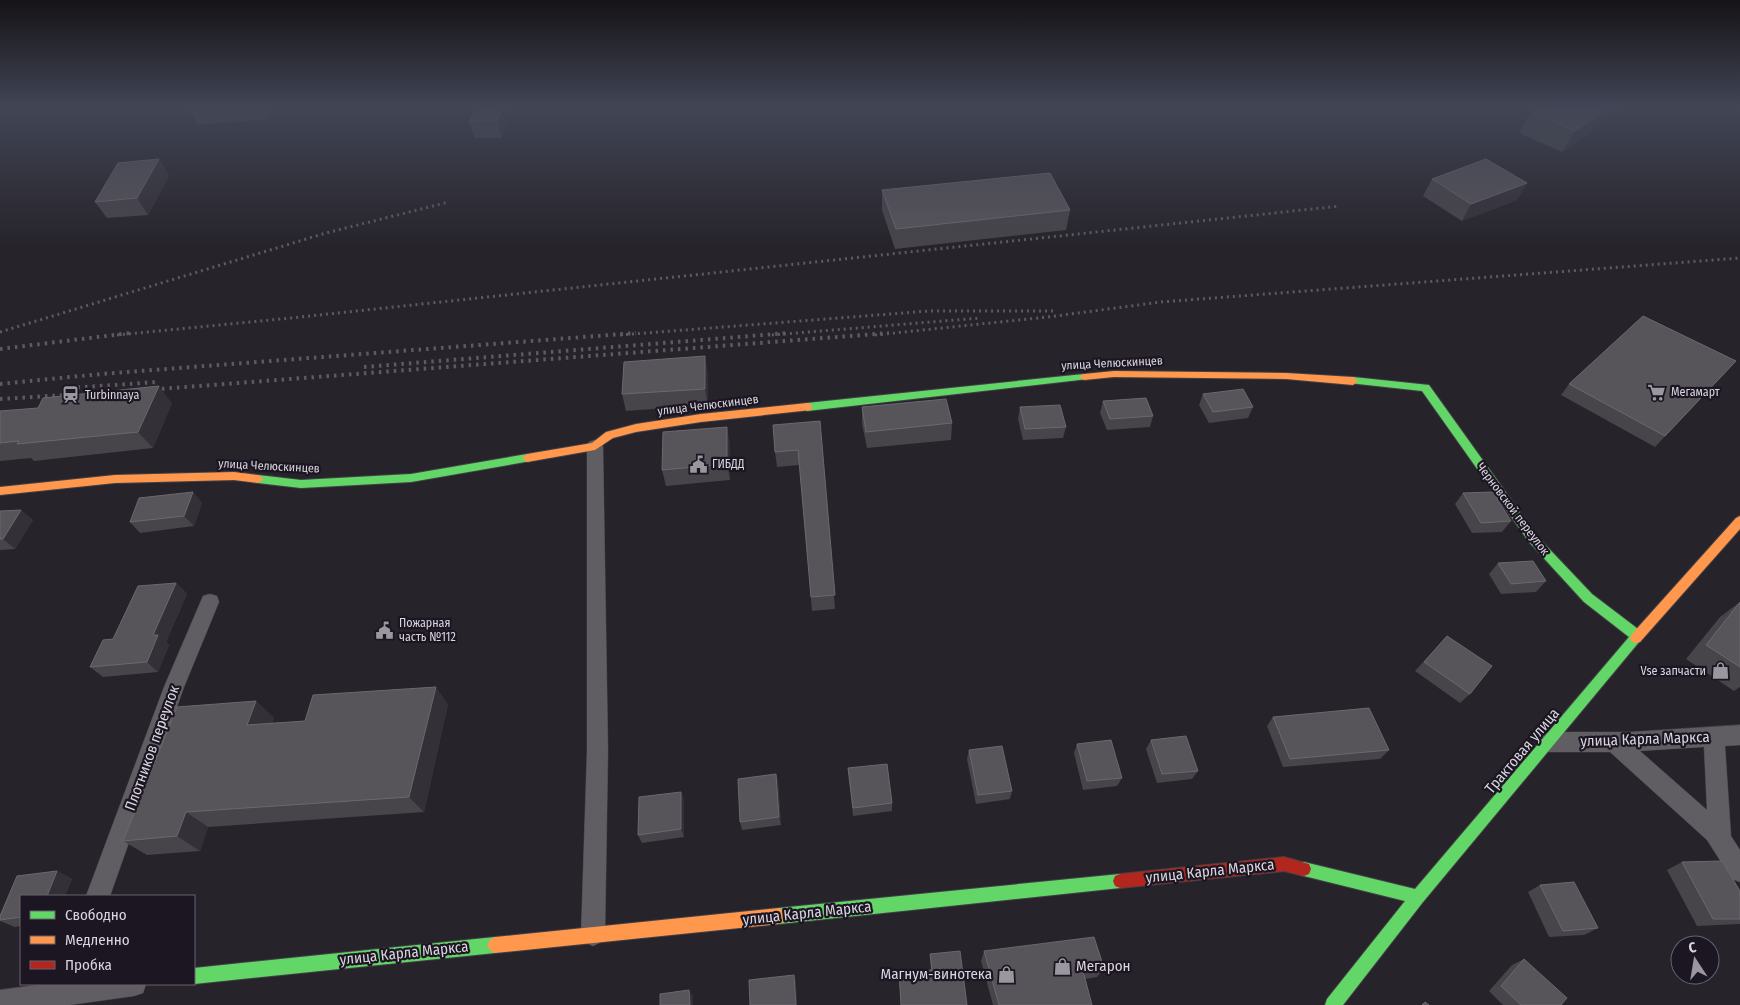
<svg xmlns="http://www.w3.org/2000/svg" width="1740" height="1005" viewBox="0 0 1740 1005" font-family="'Fira Sans Condensed',sans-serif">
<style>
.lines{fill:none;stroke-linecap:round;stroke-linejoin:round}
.street-casing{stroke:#434147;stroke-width:1}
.fast-casing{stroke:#434147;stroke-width:2}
.slow-casing{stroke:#434147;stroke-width:2}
.jam-casing{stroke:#434147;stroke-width:2}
.street{fill:#605d63;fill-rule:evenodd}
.fast{fill:#63d668;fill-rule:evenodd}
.slow{fill:#ff974d;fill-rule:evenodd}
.jam{fill:#b3261e;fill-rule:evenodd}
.rail-far1{stroke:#5d5a60;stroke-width:3;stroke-dasharray:2 4;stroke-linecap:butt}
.rail{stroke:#5d5a60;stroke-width:4;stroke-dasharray:2.5 5;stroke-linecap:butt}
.wall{fill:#47444a}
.shaded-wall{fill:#333037}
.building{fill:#57545a;stroke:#6b686f}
.labels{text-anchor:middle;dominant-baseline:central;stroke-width:4.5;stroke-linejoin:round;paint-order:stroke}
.street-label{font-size:12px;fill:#d9d6de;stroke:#1c1623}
.poi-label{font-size:12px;fill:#d9d6de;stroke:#1c1623;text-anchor:start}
.near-street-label{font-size:15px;fill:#d9d6de;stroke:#1c1623}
.near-poi-label{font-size:15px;fill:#d9d6de;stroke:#1c1623;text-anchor:start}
</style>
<rect width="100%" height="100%" fill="#26232a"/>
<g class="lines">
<defs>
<path id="street" d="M595,440L601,442L603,446L608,751L605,934L601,942L593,946L585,942L581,934L587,751V446L589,442Z
M210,594L217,596L219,602L184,687L110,896H86L164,687L203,596Z
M1740,725V745L1725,746L1731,836L1740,850V882L1732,879L1707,840L1610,752H1549L1542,749L1538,742L1542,735L1549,732H1630ZM1704,747L1707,810L1640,751Z
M44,984H146L143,993L134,996L70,1005H0V990Z"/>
<path id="fast" d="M1084,374L1089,377L1088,379L807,411L802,407L807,403Z
M1353,377L1429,385L1537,536L1592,594L1642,632L1644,636L1423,902L1343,1005H1325L1327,999L1405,901L1304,876L1299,874L1297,869L1299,864L1304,862L1415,889L1629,637L1584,602L1529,542L1422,391L1349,383L1348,381Z
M527,454L531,455L532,458L531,461L411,482L301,488L258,483L252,479L258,475L301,480L411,474Z
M1120,874L1125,876L1127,881L1125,886L1120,888L779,924L774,921L771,916L774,911L779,908Z
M495,937L500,940L503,945L500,950L495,953L194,984V968Z"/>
<path id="slow" d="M1114,371L1286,373L1353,377L1358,381L1353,385L1286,379L1114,377L1084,380L1079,377L1084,374Z
M807,403L811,404L812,407L811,410L701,422L636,432L613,438L595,450L527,462L522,458L527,454L592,443L606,432L636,424L701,414Z
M234,472L258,475L264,479L258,483L234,480L115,483L0,495V487L115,475Z
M1740,516V529L1640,642L1636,643L1632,642L1630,638L1632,634L1736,518Z
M779,908L784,911L787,916L784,921L779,924L495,953L490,950L487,945L490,940L495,937Z"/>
<path id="jam" d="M1284,857L1309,864L1311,869L1309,874L1304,876L1284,871L1120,888L1115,886L1113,881L1115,876L1120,874Z"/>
</defs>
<use href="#street" class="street-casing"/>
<use href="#fast" class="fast-casing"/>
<use href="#slow" class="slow-casing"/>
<use href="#jam" class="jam-casing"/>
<use href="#street" class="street"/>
<use href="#fast" class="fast"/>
<use href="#slow" class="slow"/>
<use href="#jam" class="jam"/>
<path class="rail-far1" d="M0,332L326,233L449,202
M117,335L291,318L1340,206
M620,335L929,311H1056
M772,335L980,318
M875,335L1048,317L1161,302L1740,258"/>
<path class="rail" d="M0,349L130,333
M364,367L788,333
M0,384L101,374L636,333
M70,388L157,382
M147,390L889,333
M0,399L82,394"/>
</g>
<path class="wall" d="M190,107H276L270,119L198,125L189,109Z
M514,107L502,138H475L469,122Z
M1626,107L1562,152L1519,133L1531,112Z
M159,159L169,176L148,215L107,218L95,202Z
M1432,179L1527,183L1517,200L1462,221L1423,196Z
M882,190L1070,210L1066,230L895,249L882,210Z
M1736,361L1655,447L1561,395L1569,384Z
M708,373V405L626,411L622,394Z
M1203,394L1253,407L1248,418L1209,423L1199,405Z
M1103,401L1153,416L1150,427L1107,430L1100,413Z
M172,403L153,448L34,461L31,458L0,461V411Z
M862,407L952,423L951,440L867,448L862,424Z
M1020,407L1066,427L1063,438L1023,440L1018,419Z
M820,421L835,609L812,611L800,465L777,467L775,452Z
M730,443V480L666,486L662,470Z
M193,492L202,503L194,526L140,533L130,522Z
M1463,493L1511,521L1502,532L1472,533L1455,504Z
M21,510L33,520L15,549L0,550V511Z
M1498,563L1546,581L1536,592L1501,594L1489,574Z
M176,583L187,594L166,642L169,645L158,672L103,677L90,667L113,639Z
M1740,602V687L1734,691L1686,659L1720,617Z
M1447,636L1470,694L1460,703L1415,671Z
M256,701L274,718L272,723L305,721L448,704L424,812L208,827L200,851L147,855L123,841Z
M1273,717L1389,750L1380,759L1283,767L1267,726Z
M1151,740L1198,771L1192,779L1157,783L1146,749Z
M1077,744L1122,778L1117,786L1083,790L1074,753Z
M969,750L1012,791L1010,799L976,804L967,759Z
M848,768L892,803V811L853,816Z
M776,774L778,783L781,825L742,830L740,822Z
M681,792L684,800V837L642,843L638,835Z
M1682,862L1740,891V924L1697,926L1667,870Z
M57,871L72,879L65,896H21V926L15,927L0,921V916L17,876Z
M1540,885L1598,928L1584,935L1549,937L1528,892Z
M984,951L1104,968L1097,977L1085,979L1092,1005H993L981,961Z
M930,954L967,1005H901L899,972L931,970L930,957Z
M1524,959L1561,1005H1503L1489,991L1512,965Z"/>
<path class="shaded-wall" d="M264,107H276L270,119Z
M503,107H514L502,138L497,121Z
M1610,107H1626L1562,152L1575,131Z
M159,159L169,176L148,215L137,198Z
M1527,183L1517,200L1462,221L1471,204Z
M705,356L708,373V405L705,389Z
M159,386L172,403L153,448L138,432Z
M727,427L730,443V480L727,464Z
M193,492L202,503L194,526L184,516Z
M21,510L33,520L15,549L3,539Z
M176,583L187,594L166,642L169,645L158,672L147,662L153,635Z
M436,687L448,704L424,812L409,797Z
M256,701L274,718L266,741L247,725Z
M776,774L778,783L781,825L779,817Z
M681,792L684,800V837L681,829Z
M186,812L208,827L200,851L177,836Z
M57,871L72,879L65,896H47Z
M794,975L796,980L797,1005H796Z
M689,990L693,996V1005H690Z"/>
<path class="building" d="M190,107H216L189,109Z
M476,107H503L497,121L469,122Z
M1540,107H1610L1575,131L1531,112Z
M159,159L137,198L95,202L118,163Z
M1486,159L1527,183L1471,204L1432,179Z
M1050,173L1070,210L896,229L882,190Z
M1643,316L1736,361L1665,436L1569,384Z
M705,356V389L622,394L624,362Z
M159,386L138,432L17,444L19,441L0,443V411L38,408L43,398Z
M1243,389L1253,407L1213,412L1203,394Z
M1146,398L1153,416L1110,419L1103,401Z
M946,399L952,423L866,432L862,407Z
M1060,405L1066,427L1025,429L1020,407Z
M820,421L835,595L811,597L798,450L775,452L773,425Z
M727,427V464L662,470L663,432Z
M193,492L184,516L130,522L139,498Z
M1493,492L1511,521L1481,523L1463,493Z
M21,510L3,539H0V511Z
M1533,561L1546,581L1511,584L1498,563Z
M176,583L153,635H158L147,662L90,667L103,640L113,639L138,586Z
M1740,602V667L1706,645Z
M1447,636L1492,666L1470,694L1424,662Z
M436,687L409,797L186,812L177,836L123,841L177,707L256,701L247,725L305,721L313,695Z
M1369,708L1389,750L1290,759L1273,717Z
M1186,736L1198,771L1162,774L1151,740Z
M1111,740L1122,778L1087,781L1077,744Z
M1002,746L1012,791L978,795L969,750Z
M887,764L892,803L853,808L848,768Z
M776,774L779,817L740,822L738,779Z
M681,792V829L638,835L639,797Z
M1722,861L1740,891V919H1713L1682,862Z
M57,871L47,896H21V917L0,920V916L17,876Z
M1574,882L1598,928L1563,931L1540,885Z
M1094,937L1104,968L1083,971L1092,1005H999L984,951Z
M960,951L967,1005H901L899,972L932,970L930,954Z
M1524,959L1567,998L1561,1005H1521L1501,986Z
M794,975L796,1005H750L749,980Z
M689,990L690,1005H660V994Z
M1425,1002L1429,1005H1422Z"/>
<linearGradient id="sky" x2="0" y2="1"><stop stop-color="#151317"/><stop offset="0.43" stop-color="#414555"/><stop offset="1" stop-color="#414555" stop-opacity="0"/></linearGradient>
<rect width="1740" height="247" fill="url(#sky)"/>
<defs>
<symbol id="supermarket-bare" viewBox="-9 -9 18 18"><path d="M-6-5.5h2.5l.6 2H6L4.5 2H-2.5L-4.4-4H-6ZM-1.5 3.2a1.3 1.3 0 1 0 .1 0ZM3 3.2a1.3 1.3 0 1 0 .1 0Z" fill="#9a979f" stroke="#1c1623" stroke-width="2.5" paint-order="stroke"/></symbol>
<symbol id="station-bare" viewBox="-9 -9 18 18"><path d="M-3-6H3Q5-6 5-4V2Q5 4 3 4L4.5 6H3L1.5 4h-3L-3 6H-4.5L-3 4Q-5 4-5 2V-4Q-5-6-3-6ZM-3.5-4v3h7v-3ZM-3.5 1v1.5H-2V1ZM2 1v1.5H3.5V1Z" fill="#9a979f" stroke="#1c1623" stroke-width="2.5" paint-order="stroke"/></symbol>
<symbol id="civic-bare" viewBox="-9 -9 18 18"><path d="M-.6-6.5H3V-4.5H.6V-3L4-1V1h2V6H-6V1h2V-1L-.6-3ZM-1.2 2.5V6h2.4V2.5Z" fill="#9a979f" stroke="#1c1623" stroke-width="2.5" paint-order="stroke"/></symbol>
<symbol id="shop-bare" viewBox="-9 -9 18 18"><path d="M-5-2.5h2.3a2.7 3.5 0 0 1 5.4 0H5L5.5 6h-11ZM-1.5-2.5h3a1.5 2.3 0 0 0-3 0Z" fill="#9a979f" stroke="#1c1623" stroke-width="2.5" paint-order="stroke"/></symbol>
</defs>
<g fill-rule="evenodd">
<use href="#supermarket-bare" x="1644" y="380" width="25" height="25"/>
<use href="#station-bare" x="58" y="382" width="25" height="25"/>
<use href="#civic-bare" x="686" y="452" width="25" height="25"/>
<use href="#civic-bare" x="372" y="618" width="25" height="25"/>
<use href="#shop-bare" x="1708" y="658" width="25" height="25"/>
<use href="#shop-bare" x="1050" y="954" width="25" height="25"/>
<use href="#shop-bare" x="994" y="962" width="25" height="25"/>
</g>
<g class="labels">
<g class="street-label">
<text transform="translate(1112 363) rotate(-3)">улица Челюскинцев</text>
<text transform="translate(708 405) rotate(-7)">улица Челюскинцев</text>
<text transform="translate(269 466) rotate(3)">улица Челюскинцев</text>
<text transform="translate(1513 509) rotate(53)">Черновской переулок</text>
</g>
<g class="poi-label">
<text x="1671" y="392">Мегамарт</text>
<text x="85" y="395">Turbinnaya</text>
<text x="712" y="464">ГИБДД</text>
<text x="399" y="623">Пожарная<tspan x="399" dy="14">часть №112</tspan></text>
<text x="1706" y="671" text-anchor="end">Vse запчасти</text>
</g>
<g class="near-street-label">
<text transform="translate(1645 739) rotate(-2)">улица Карла Маркса</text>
<text transform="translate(152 748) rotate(-70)">Плотников переулок</text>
<text transform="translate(1522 751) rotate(-50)">Трактовая улица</text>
<text transform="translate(1210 871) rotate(-6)">улица Карла Маркса</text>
<text transform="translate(807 913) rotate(-6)">улица Карла Маркса</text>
<text transform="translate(404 953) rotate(-6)">улица Карла Маркса</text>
</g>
<g class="near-poi-label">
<text x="1076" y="966">Мегарон</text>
<text x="992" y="974" text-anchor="end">Магнум-винотека</text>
</g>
</g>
<rect x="20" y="895" width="175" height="90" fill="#1c1623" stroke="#68636e"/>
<rect x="30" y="911" width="25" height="8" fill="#63d668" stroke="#68636e"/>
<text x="65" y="920" font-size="15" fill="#d9d6de">Свободно</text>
<rect x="30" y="936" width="25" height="8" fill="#ff974d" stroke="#68636e"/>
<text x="65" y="945" font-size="15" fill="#d9d6de">Медленно</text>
<rect x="30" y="961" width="25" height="8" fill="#b3261e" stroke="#68636e"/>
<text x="65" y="970" font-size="15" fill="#d9d6de">Пробка</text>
<g transform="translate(1695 960) rotate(348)"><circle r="24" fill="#1c1623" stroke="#68636e"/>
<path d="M0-4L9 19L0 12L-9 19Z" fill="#9a979f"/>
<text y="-8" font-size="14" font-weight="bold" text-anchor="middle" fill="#d9d6de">С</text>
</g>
</svg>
